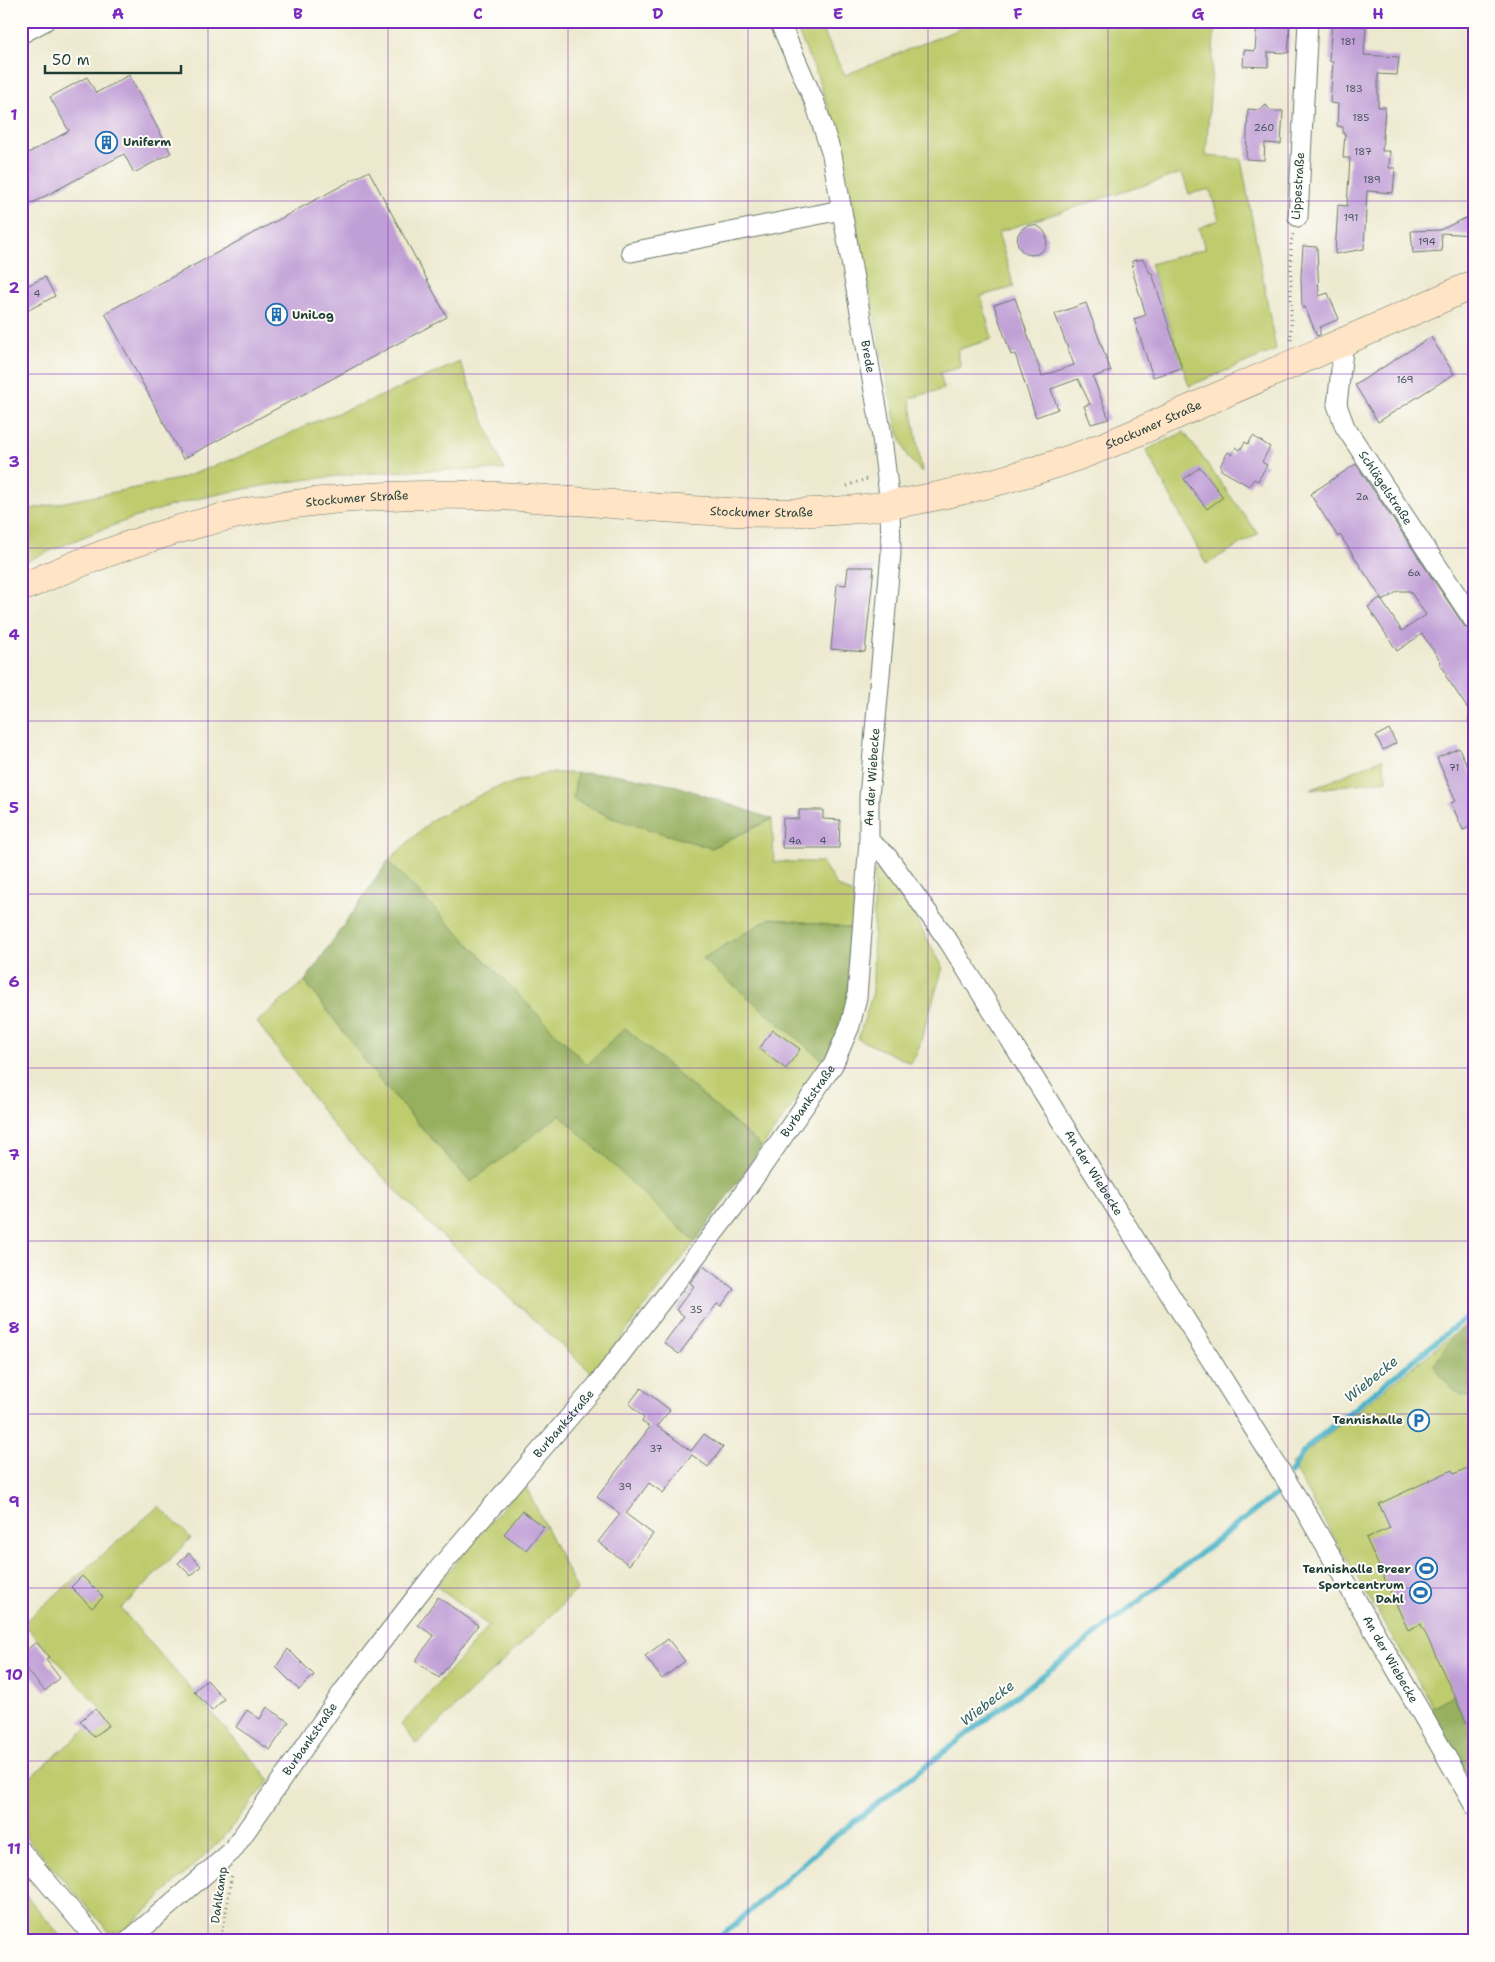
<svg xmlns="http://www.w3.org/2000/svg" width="1495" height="1962" viewBox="0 0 1495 1962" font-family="'Shantell Sans',sans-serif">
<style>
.green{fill:#bfcc6e;stroke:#6f8451}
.forest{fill:#97b061;stroke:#5b764a}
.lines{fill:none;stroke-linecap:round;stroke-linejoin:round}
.stream{stroke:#4ab3c8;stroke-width:5.5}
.building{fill:#c09ed6}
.lane-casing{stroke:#67796a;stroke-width:12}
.street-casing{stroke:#67796a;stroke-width:21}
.secondary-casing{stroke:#67796a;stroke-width:29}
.path{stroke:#67796a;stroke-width:3;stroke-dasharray:1 4;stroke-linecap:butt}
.lane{stroke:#fff;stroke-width:10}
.street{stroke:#fff;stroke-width:19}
.secondary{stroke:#ffe4c6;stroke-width:28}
.grid{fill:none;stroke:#7b2cbf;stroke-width:1;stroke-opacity:0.55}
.labels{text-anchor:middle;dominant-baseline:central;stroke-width:4;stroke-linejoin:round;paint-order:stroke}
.number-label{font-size:10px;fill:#47555c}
.poi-label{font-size:12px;font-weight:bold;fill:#1f3d34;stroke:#fdfcf7;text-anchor:end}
.street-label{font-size:12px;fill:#1f3d34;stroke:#fdfcf7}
.water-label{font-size:14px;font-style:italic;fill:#2c6060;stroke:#fdfcf7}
.neatline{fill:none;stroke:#7b2cbf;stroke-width:2}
.grid-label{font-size:16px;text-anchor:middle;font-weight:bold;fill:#7b2cbf}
</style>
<rect width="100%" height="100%" fill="#fdfcf7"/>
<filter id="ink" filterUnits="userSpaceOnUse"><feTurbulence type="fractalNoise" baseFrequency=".02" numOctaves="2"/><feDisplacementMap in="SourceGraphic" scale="10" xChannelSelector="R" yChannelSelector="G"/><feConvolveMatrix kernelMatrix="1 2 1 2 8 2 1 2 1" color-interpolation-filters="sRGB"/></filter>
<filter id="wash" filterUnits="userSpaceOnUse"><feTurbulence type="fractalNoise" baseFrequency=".0096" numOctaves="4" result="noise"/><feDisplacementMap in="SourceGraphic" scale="20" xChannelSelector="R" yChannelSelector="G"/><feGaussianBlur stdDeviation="1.12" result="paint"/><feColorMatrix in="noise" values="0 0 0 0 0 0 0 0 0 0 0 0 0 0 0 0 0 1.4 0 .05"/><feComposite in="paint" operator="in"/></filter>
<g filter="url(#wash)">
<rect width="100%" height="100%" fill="#ede9cf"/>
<path class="green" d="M793,21H818L845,75L979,21H1215L1206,156L1241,159L1276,350L1189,386L1150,264L1205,249L1199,228L1219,220L1210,189L1189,194L1182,173L998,232L1014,287L981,296L992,339L957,350L961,367L940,373L944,389L910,398L922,472L908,458L896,426L840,142L817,75Z
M460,362L504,470C405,468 307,475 210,496C147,510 80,537 21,564V511L179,479L247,454L312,423L377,398Z
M1184,432L1258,534L1206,564L1146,450Z
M1382,759L1387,780L1310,790Z
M547,773H577L573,799L612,818L711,848L772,819L774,862H822L837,886L854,895L853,928L770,918L825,1062L762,1147L625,1028L587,1065L388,861L433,819L494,788Z
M880,868H887L943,967L917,1053L911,1063L858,1039L873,992L874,879V872Z
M305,981L381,1082L470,1182L560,1114L695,1242L593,1374L429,1224L336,1129L257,1022Z
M1474,1318V1720L1448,1732L1291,1464Z
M524,1483L577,1590L417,1744L401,1725L489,1626L436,1586Z
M159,1506L191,1538L121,1609L270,1780L220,1841L125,1930L117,1933L109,1932L21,1831V1785L105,1713L23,1623Z
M21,1889L63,1939L61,1941H21Z"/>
<path class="forest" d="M577,773L614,774L677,786L772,819L711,848L612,818L573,799Z
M388,861L587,1065L625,1028L762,1147L695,1242L560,1115L471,1182L381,1082L305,981Z
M770,918L853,928L847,999L841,1025L825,1062L702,959Z
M1474,1320V1389L1472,1398C1453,1395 1444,1380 1434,1365L1452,1338Z
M1454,1695L1467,1724L1474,1721V1777L1470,1779L1429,1708Z"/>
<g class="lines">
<path class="stream" d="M1291,1473L1306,1448L1474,1311
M716,1941L824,1845L1279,1492"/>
</g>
<g id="blocks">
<path class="building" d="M1257,21L1290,23L1288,53L1268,52V67L1243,66L1244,50L1255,51Z
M1332,21H1361L1360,26H1366L1364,55L1399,57L1397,75L1378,74V107H1385L1382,151H1390L1389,168H1395L1393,193L1367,191L1364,249L1335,254L1338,205L1347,206L1350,158H1343L1345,134H1343V127L1337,126L1338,104L1330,103L1333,62L1329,61Z
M129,75L171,153L134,173L124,154L21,209V157L69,131L50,97L87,77L96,93Z
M1266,105L1271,111H1283L1281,144L1265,143L1264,160L1246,159L1248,109L1260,110Z
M369,171L447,317L183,459L105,313Z
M1474,214V235L1441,233L1442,251L1413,253L1411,231L1440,230Z
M1017 240a15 15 0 1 1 30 0a15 15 0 1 1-30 0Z
M1303,246L1317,247L1319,296L1328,293L1339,319L1320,327V335L1317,336L1305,307L1302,308L1301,277Z
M1143,259L1150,273H1152L1182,368L1153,377L1134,319L1146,315L1133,273L1132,261Z
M45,277L55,296L21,314V289Z
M1015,298L1042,376L1074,365L1055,314L1086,303L1111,371L1093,377L1109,419L1091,424L1084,406L1090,404L1078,379L1051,389L1058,409L1036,417L1015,354L1011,355L994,305Z
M1431,337L1454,374L1378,422L1355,385Z
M1253,436L1270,447L1262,462L1267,465L1258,481L1254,479L1249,486L1221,470V464L1228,452L1232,455L1236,447L1240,450L1245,442L1248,444Z
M1356,464L1465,627L1474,635V711L1470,712L1445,675L1447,674L1439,663L1441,662L1422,634L1397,651L1368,607L1380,598L1402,631L1426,615L1410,591H1398L1383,601L1340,535L1338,537L1310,494Z
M1200,467L1223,497L1207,509L1184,479Z
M848,567H874L865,652L831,649L837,584L846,585Z
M1389,729L1396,743L1383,750L1376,736Z
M1459,748L1474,780V826L1463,830L1451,803L1456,801L1437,758Z
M799,810H823V819L840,820L839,848H782L783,818L799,819Z
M773,1030L800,1049L786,1069L759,1049Z
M703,1266L734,1289L721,1306L717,1304L679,1354L664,1343L684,1316L676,1310L694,1286L690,1283Z
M641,1388L670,1410L657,1426L691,1451L704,1434L723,1447L708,1467L692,1455L663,1493L649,1483L626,1514L653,1534L629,1565L598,1542L620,1514L597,1497L650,1427L642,1422L644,1418L629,1404Z
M1474,1465V1739L1421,1624L1408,1630L1366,1538L1390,1528L1379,1504L1452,1470L1454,1474Z
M522,1511L544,1527L526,1550L504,1534Z
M189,1553L201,1566L191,1576L178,1563Z
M82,1576L103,1597L92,1608L71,1587Z
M438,1597L478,1625L439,1678L415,1661L434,1636L418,1625Z
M668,1639L685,1661L662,1679L645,1656Z
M36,1642L49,1657L46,1660L60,1678L45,1691L21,1663V1655Z
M288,1649L314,1675L299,1690L276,1667Z
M207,1680L224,1699L212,1711L194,1691Z
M267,1707L289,1722L270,1750L236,1727L247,1710L260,1719Z
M95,1709L109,1725L94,1737L80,1721Z"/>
</g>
</g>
<g filter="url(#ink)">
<use href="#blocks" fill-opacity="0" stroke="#67796a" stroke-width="1"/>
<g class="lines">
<defs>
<path id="lane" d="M1474,718V721"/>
<g id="street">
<path id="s1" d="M779,21L815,103L832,155L881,430L890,504L891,553L869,797V841L887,856L949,942L1303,1507L1474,1805"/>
<path d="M21,34L45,21"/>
<path d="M1298,217L1308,21"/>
<path d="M631,252L841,210"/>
<path id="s2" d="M1344,342L1337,405L1345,427L1474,621"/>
<path d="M21,1851L97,1941"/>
<path id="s3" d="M128,1941L232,1851L344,1690L434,1574L597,1385L733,1208L833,1065L850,1026L857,997L869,841"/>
</g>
<g id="secondary">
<path id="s4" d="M21,588C104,551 191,520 281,506C343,497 407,494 470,495C591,498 712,519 834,511C908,506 985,487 1056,464C1116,444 1173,416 1230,391C1312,355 1393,321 1474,284"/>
</g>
</defs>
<use href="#lane" class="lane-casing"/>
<use href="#street" class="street-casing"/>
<use href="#secondary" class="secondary-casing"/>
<path class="path" d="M1291,340V242L1293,234
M847,486L859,481L869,479
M219,1941L224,1924L232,1874"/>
<use href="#lane" class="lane"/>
<use href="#street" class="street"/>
<use href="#secondary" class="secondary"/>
</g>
</g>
<path class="grid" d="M208,21V1941M388,21V1941M568,21V1941M748,21V1941M928,21V1941M1108,21V1941M1288,21V1941M21,201H1474M21,374H1474M21,548H1474M21,721H1474M21,894H1474M21,1068H1474M21,1241H1474M21,1414H1474M21,1588H1474M21,1761H1474"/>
<defs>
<symbol id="building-ring" viewBox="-11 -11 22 22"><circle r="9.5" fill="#fdfcf7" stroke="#1f6fb2" stroke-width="1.5"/><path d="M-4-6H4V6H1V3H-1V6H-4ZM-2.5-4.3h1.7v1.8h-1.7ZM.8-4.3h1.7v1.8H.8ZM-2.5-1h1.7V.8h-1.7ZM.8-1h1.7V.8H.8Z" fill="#1f6fb2"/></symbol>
<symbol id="parking-ring" viewBox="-11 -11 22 22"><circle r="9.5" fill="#fdfcf7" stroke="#1f6fb2" stroke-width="1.5"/><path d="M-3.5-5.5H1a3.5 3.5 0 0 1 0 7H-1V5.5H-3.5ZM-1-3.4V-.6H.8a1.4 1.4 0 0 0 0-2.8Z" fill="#1f6fb2"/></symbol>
<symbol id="stadium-ring" viewBox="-11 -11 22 22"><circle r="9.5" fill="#fdfcf7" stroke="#1f6fb2" stroke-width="1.5"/><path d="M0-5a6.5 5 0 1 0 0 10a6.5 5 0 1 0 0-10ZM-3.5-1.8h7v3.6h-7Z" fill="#1f6fb2"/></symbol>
</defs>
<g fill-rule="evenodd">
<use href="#building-ring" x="94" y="130" width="25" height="25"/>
<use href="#building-ring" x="264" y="302" width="25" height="25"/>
<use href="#parking-ring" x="1406" y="1408" width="25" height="25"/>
<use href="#stadium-ring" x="1414" y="1556" width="25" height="25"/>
<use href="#stadium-ring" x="1408" y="1580" width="25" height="25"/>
</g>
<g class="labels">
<g class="number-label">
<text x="1348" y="41">181</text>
<text x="1354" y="88">183</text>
<text x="1361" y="117">185</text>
<text x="1264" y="127">260</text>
<text x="1363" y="151">187</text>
<text x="1372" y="179">189</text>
<text x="1351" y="217">191</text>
<text x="1427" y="241">194</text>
<text x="37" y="293">4</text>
<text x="1405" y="379">169</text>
<text x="1362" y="496">2a</text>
<text x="1414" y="572">6a</text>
<text x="1454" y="767">71</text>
<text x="795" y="840">4a</text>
<text x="823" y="840">4</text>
<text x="696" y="1309">35</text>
<text x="656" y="1448">37</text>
<text x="625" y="1486">39</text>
</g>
<g class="poi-label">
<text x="123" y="142" text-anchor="start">Uniferm</text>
<text x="292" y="315" text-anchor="start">UniLog</text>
<text x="1403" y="1420">Tennishalle</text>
<text x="1411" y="1569">Tennishalle Breer</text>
<text x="1404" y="1585">Sportcentrum<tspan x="1404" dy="14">Dahl</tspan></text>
</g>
<g class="street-label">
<text transform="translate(1298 186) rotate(-86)">Lippestraße</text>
<text stroke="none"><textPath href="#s1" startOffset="349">Brede</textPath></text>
<text stroke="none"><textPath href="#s4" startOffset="1160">Stockumer Straße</textPath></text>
<text stroke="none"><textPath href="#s2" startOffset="160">Schlägelstraße</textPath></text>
<text stroke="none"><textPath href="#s4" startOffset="350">Stockumer Straße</textPath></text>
<text stroke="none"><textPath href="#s4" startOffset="755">Stockumer Straße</textPath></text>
<text transform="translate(872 777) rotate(-86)">An der Wiebecke</text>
<text stroke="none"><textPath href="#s3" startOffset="1084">Burbankstraße</textPath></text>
<text stroke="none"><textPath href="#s1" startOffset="1238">An der Wiebecke</textPath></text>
<text stroke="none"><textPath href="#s3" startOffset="679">Burbankstraße</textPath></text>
<text stroke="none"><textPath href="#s1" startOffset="1808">An der Wiebecke</textPath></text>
<text stroke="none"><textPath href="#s3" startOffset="274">Burbankstraße</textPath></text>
<text transform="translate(219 1895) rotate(-82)">Dahlkamp</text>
</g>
<g class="water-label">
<text transform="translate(1371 1379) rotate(-39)">Wiebecke</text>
<text transform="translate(987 1703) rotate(-38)">Wiebecke</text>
</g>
</g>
<rect width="1495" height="1962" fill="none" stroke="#fdfcf7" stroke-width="55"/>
<path d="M45 65v8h136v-8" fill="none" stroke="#1f3d34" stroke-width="2.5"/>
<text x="52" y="65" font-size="15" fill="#1f3d34" stroke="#fdfcf7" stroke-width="4" paint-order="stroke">50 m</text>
<rect x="28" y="28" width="1440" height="1906" class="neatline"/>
<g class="grid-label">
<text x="118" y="19">A</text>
<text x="298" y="19">B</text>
<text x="478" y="19">C</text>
<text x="658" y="19">D</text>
<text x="838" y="19">E</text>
<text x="1018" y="19">F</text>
<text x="1198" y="19">G</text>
<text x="1378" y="19">H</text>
<text x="14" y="120">1</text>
<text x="14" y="293">2</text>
<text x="14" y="467">3</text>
<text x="14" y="640">4</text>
<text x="14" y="813">5</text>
<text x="14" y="987">6</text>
<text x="14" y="1160">7</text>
<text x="14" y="1333">8</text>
<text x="14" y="1507">9</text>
<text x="14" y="1680">10</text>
<text x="14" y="1854">11</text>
</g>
</svg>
